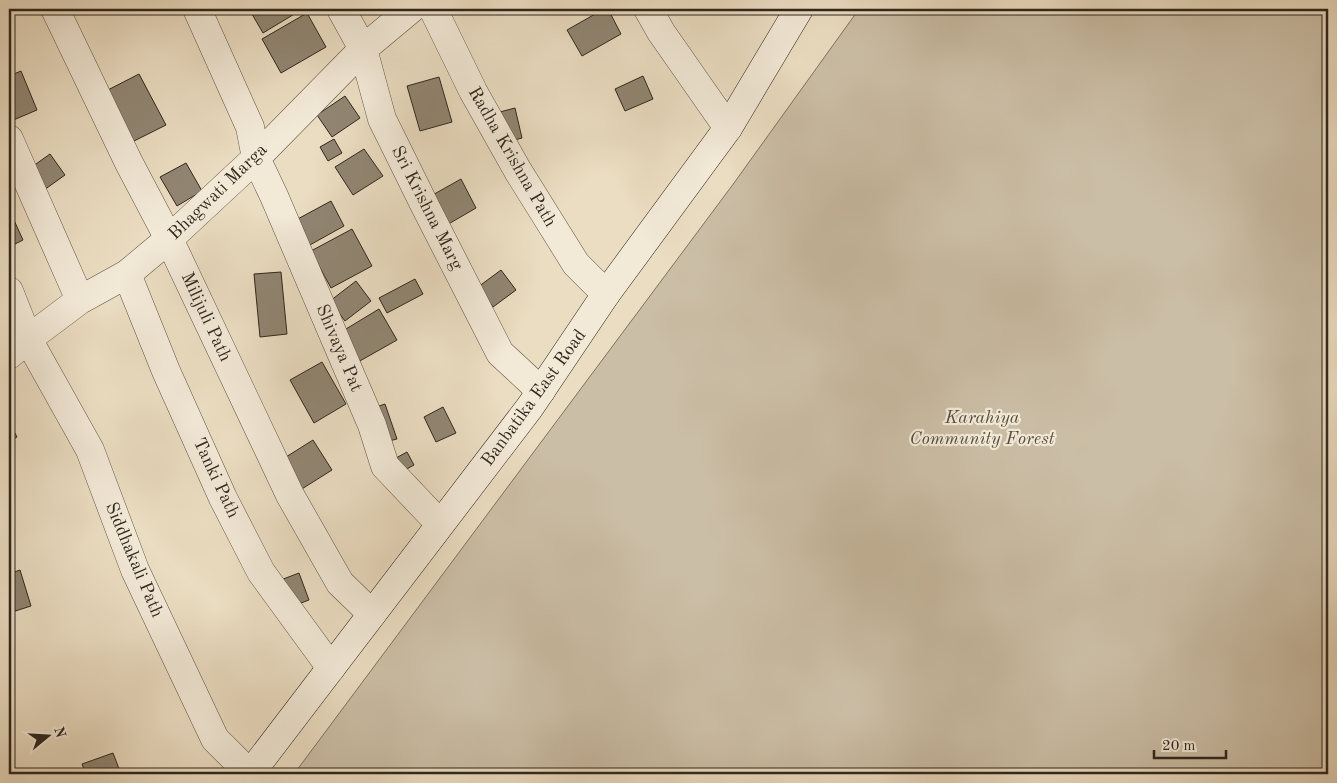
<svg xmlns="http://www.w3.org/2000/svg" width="1337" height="783" viewBox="0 0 1337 783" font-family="'Old Standard TT',serif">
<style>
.green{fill:#cbbea6;stroke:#7d7262}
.building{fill:#918673;stroke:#2f271d}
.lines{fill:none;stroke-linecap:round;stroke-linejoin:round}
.street-casing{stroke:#5e5446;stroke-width:29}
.secondary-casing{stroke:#2f271d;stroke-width:29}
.street{stroke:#f2e9d7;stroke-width:28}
.secondary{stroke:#f2e9d7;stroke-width:28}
.labels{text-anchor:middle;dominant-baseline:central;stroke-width:4.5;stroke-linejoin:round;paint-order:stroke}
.street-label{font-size:18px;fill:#2f271d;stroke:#f2e9d7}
.park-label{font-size:18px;font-style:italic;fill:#564d3f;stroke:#f2e9d7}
</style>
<rect width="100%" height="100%" fill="#ebddc2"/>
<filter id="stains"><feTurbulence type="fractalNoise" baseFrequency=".004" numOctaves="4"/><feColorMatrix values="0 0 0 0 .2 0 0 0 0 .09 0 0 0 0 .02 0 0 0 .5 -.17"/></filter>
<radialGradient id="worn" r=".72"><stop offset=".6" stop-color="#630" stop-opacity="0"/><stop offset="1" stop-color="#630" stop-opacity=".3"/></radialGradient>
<path class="green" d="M859,9H1328V774H294L734,183Z"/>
<path class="building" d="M249,9H301V10L263,33Z
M604,9H608L621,34L582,56L567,30Z
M307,13L326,47L281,73L262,39Z
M21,71L37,110L11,121L9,117V76Z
M139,74L166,125L128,144L102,93Z
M643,76L653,99L625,111L615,89Z
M439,77L452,122L420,131L407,86Z
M345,96L360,118L332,137L317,115Z
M515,108L522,138L503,143L496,113Z
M334,139L342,153L328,161L320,147Z
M364,149L383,176L353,195L335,167Z
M50,154L65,175L44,190L29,169Z
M186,163L202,191L177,206L160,177Z
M461,179L476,208L445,226L429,197Z
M331,201L344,226L308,246L294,221Z
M13,218L23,240L9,247V219Z
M352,229L372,266L331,288L311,251Z
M501,270L516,290L493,307L478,287Z
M281,272L287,334L260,337L254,274Z
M415,279L423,294L387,313L379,298Z
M356,281L371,301L345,321L330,301Z
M379,309L397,340L358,362L341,332Z
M322,362L346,404L314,423L290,380Z
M385,404L397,439L385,442L373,408Z
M443,407L456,433L436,442L424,417Z
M9,422L17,437L9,442Z
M313,440L332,470L297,492L278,462Z
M407,452L414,465L403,471L396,458Z
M20,570L31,606L9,613V574Z
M299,573L309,600L288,608L278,581Z
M113,753L121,774H86L82,764Z"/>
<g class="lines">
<defs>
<path id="street" d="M55,9L129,163L169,239L290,495L340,583L372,614
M197,9L250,127L256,158L274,196L372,425L385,466L440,524
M341,9L363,49L382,119L425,206L500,353L541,391
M433,9L473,91L518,171L576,264L606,294
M648,9L661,32L728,128
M9,139L80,300
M127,274L166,371L223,498L261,572L331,668
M9,291L28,339L90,450L135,570L215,739L250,774
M9,355L28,339L80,300L127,274L169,239L256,158L363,49L411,9"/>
<path id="secondary" d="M250,774L530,407L606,294L728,128L799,9"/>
</defs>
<use href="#street" class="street-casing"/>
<use href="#secondary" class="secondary-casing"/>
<use href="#street" class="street"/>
<use href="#secondary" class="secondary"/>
</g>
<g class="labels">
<g class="street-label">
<text transform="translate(512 157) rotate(60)">Radha Krishna Path</text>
<text transform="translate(218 192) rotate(-44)">Bhagwati Marga</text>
<text transform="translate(427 208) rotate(63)">Sri Krishna Marg</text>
<text transform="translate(206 317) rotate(65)">Milijuli Path</text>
<text transform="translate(339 348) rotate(67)">Shivaya Pat</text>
<text transform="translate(534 398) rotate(-54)">Banbatika East Road</text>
<text transform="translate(216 478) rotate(65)">Tanki Path</text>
<text transform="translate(134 560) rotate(67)">Siddhakali Path</text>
</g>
<g class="park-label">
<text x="982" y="418">Karahiya<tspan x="982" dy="21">Community Forest</tspan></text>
</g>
</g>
<rect width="1337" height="783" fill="none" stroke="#ebddc2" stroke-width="30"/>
<rect x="10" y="10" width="1317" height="763" fill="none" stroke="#2f271d" stroke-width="2.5"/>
<rect x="15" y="15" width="1307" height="753" fill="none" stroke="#2f271d"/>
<g transform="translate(48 736) rotate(72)" stroke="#f2e9d7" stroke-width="4" paint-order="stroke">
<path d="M0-4L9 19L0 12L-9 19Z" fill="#2f271d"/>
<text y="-8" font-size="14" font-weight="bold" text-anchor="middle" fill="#2f271d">N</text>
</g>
<path d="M1154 750v8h72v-8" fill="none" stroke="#2f271d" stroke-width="2.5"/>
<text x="1162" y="750" font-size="15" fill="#2f271d" stroke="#f2e9d7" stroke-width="4" paint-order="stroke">20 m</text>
<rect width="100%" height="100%" filter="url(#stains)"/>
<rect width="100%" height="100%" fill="url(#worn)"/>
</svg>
